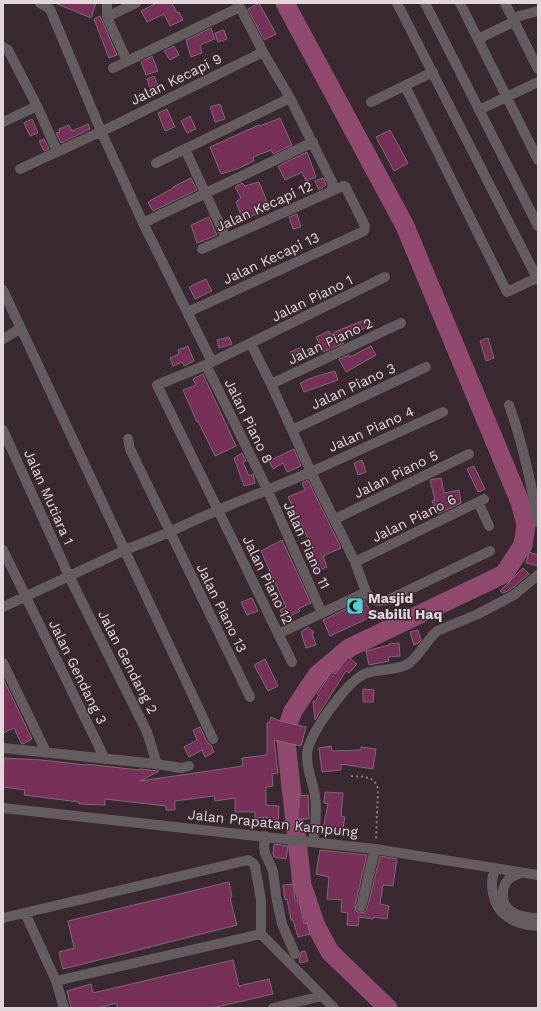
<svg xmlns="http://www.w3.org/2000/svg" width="541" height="1011" viewBox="0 0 541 1011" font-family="'Work Sans',sans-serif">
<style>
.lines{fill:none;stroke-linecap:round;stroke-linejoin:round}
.river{stroke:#914970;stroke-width:19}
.building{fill:#773158;stroke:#7f6a74}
.path{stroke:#8d7f86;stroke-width:2;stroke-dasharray:2 3;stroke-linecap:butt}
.minor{stroke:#655c60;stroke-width:10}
.labels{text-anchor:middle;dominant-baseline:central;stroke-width:3;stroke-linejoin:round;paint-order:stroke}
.street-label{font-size:14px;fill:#e2d6dc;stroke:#3a2931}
.poi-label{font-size:14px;font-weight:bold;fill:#e2d6dc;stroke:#3a2931;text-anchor:start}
</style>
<rect width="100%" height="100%" fill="#3a2931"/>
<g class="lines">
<path class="river" d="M285,3L405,226L520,502L526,525L523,545L504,574L349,648L317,675L293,711L285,733L302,885L316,926L330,952L388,1008"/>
</g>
<path class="building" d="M55,3H96L91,18Z
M157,3H172L177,13L179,12L183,20L170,26L164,14L147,22L141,11Z
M259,3L276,34L264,40L248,9Z
M100,16L117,55L109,58L94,19Z
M211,28L215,39L200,45L202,53L191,57L186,40Z
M224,30L227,39L218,42L215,33Z
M174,46L179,55L170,60L164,51Z
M152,56L158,71L146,75L141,62Z
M154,76L161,93L153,96L147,79Z
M220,104L225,119L215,122L210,107Z
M167,109L175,127L165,131L158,113Z
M190,116L196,129L187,133L181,121Z
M280,118L292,145L273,154L271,150L253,157L254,161L237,169L221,174L210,147L259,125L260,126Z
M32,119L38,133L30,136L24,123Z
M88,124L90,129L61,143L56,133L60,132L59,129L69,125L72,131Z
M390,130L408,163L394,171L376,137Z
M44,139L49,149L44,151L39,141Z
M307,152L316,177L306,181L302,172L285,180L278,166Z
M191,178L197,190L153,211L148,202L173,188V187Z
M323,178L326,185L319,190L315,181Z
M259,182L268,204L255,209L257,214L243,220L236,202L241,198L235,187L242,183L245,186Z
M297,214L301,227L293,229L289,217Z
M209,217L217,235L197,243L191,225Z
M206,279L212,291L195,299L189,287Z
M369,318L373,325L341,338L344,343L323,352L316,337L329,331L330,334Z
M229,337L232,344L219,348L217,340Z
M488,338L494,358L486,361L480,341Z
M188,346L194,361L184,366L182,362L173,366L170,358L179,354L178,350Z
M371,346L376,355L346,372L339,359L349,355L350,357Z
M302,347L307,358L295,363L290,352Z
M335,371L338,380L304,392L300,383L314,377Z
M203,374L236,446L215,456L198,421L197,422L183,390L196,385L193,379Z
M294,449L301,466L287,472L283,463L273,469L269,461Z
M242,453L246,461L243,462L249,476L253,474L255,483L244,486L234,458Z
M362,460L366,472L358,475L354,463Z
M474,466L485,489L478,492L467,469Z
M441,478L444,493L459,490L461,503L438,514L432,501L435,500L430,480Z
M308,480L341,548L323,556L327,567L314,572L306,555L314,551L288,497L305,490L302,483Z
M282,540L311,603L298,609L300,611L284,619L280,610L286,607L261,551Z
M529,552L538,555V566L526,563Z
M523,568L529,574L510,590L503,593L500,591Z
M252,598L258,611L247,615L241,602Z
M364,600L373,616L330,636L323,620Z
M308,627L314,632L312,633L316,645L306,648L301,632Z
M418,630L421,640L418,643L414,645L410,632Z
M399,643L400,656L388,657L389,661L369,665L366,651L389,645V644Z
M348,657L357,664L349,673L346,671L315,720L313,701L315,702L319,695L317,694L332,671L335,674Z
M265,659L278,686L268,691L254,665Z
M3,678L32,739L23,744L21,743L14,728L3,733Z
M363,689L374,690L373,702H363Z
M271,717L280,721L306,727L301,746L274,740L278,773L272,774L273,786L266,787V805L279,806L278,822L268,821V817L255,818V812H235V798L215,801L214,796L175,801V810H166V806L105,799V805L79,804V802L24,795L25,790L3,787L4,758L41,760L86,765V764L139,770V769L159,771L140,781L243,766L242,758L267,755V723H269Z
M200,727L207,742L211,745L214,752L205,757L202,750L189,757L184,747L197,740L193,730Z
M331,746L332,751L361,750V747L376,749L373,769L341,764V770L322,772L319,748Z
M325,792L343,793L341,816L345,817L342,833L323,830L328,804L324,803Z
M308,795L309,819H298V808H299V796Z
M274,844L288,846L286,859L274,857L273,854Z
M320,850L367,855L355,905L356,911L360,913L365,912L367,909L380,856L397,859L393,886L383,885L380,904L389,906L387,919L374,917L373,919L359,917L358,926L347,925L348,913L341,912L342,900L327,899L329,877L316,874Z
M229,882L232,897L230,898L237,925L63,969L59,952L74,948L68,921Z
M293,884L295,900H299L304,924L307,923L310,934L298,937L293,920H291L287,899L285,900L283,885Z
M305,951L308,961L300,963L299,959L301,955V952Z
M233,960L239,986L269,979L273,994L212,1008H117V1003L98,1008H71L67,991L91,984L93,993Z"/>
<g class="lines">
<path class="path" d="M351,776C363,777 375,775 378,790L376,840"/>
<path class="minor" d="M40,3L50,9L101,131L143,223L212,362
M107,3V17L136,3
M397,3L538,280
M425,3L538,226
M460,3L538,160
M505,3L538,69
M107,17L127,61
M512,18L538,11
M478,39L509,24
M3,47L8,50L37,106L57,151
M113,68L240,7L237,3
M405,86L507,292L537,278
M290,98L332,182L333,186L330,192
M371,102L433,72
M479,110L538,82
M3,122L37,106
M156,163L185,149
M20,169L113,126L263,52
M143,223L313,142
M226,238L185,149L290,98L263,52L240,7
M3,290L213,739
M188,312L364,231L365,226L345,186H343L202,249
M3,339L21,328
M251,344L271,384L311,472L355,562L366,592L371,598L378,601L388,600L490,551
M206,365L267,489L322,613
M271,384L401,323
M509,405C523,444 531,482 538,522
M3,430L69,576L147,732L157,764
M292,430L426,367
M128,439L130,449L250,697
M478,502L489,526
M335,519L469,454
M3,550L105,759
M355,562L484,499
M3,607L125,550L160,536L218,510L311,472L443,412
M278,634L366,592
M292,662L157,385L206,365L385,277
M3,663L46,752
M3,748L157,764L181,768L189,766
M3,808L375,849L538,875
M265,836L264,847L265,853L273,871L276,896L282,924L295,954
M313,842C315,829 317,809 315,796C313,781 304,764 308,748C314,729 348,679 367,673C378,669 399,670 408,664C416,659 427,641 434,634L437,631L478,614L514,595L538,575
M496,869C488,882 493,906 505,915C513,922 528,926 538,926
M520,873C515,875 510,877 507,881C504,885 503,889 503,893C501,913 522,918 538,918
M361,907L375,849
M25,913L56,981L64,1008
M3,918L248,860L253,863L255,866L261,900V934L334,1008
M56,981L261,934
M273,1008L322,996"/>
</g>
<defs>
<symbol id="mosque-square" viewBox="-11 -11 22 22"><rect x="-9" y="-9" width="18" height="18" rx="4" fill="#52ccd0" stroke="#3a2931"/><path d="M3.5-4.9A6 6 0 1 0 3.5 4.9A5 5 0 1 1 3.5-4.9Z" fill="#111"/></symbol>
</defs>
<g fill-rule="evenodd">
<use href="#mosque-square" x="345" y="596" width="20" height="20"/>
</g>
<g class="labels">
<g class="street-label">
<text transform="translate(176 79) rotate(-26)">Jalan Kecapi 9</text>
<text transform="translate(264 206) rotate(-24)">Jalan Kecapi 12</text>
<text transform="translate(271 258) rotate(-25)">Jalan Kecapi 13</text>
<text transform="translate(312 298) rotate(-26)">Jalan Piano 1</text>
<text transform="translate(330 341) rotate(-25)">Jalan Piano 2</text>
<text transform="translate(353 386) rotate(-25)">Jalan Piano 3</text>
<text transform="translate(249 421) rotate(64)">Jalan Piano 8</text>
<text transform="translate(371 429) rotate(-24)">Jalan Piano 4</text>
<text transform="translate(396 474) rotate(-26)">Jalan Piano 5</text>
<text transform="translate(49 497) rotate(66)">Jalan Mutiara 1</text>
<text transform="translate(414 518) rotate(-26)">Jalan Piano 6</text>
<text transform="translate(307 545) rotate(66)">Jalan Piano 11</text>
<text transform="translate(268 580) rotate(64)">Jalan Piano 12</text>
<text transform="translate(222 608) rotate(64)">Jalan Piano 13</text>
<text transform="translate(128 662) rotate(63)">Jalan Gendang 2</text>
<text transform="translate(78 672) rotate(64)">Jalan Gendang 3</text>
<text transform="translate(273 823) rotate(6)">Jalan Prapatan Kampung</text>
</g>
<g class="poi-label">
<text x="368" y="598">Masjid<tspan x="368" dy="16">Sabilil Haq</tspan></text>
</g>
</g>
<rect width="541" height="1011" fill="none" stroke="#e2d6dc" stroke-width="8"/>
</svg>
